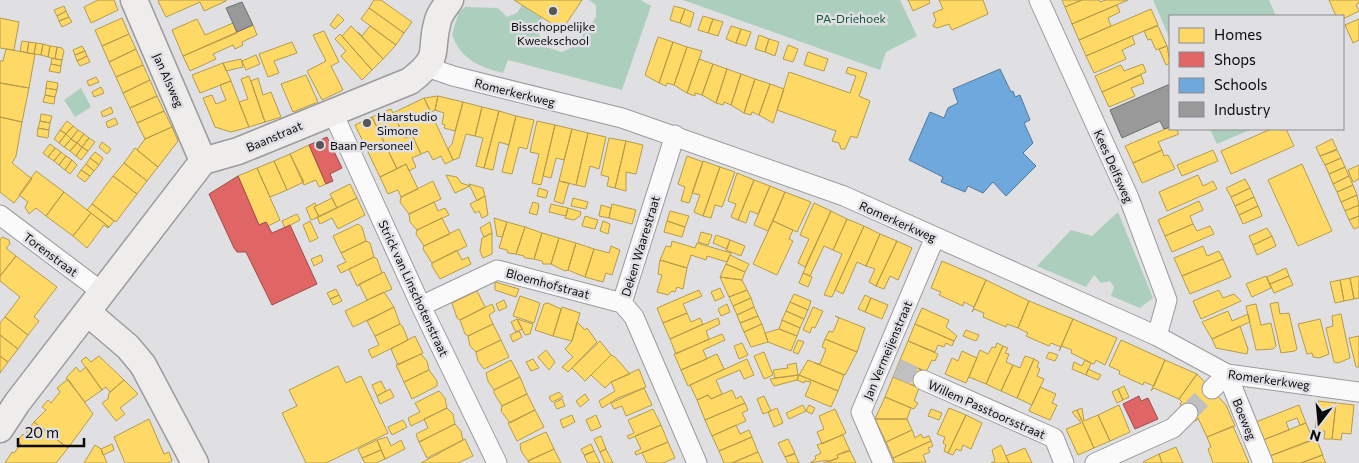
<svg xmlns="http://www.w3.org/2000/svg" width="1359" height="463" viewBox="0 0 1359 463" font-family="Commissioner,sans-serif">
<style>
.green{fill:#accebc}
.homes{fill:#ffd966;stroke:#b69b4b}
.shops{fill:#e06666;stroke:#a04b4b}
.schools{fill:#6fa8dc;stroke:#51799e}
.industry{fill:#999;stroke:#6e6e6f}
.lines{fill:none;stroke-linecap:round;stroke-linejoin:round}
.street-tunnel{stroke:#c0c0c3;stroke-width:19;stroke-dasharray:19 9;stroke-linecap:butt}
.street-casing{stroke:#9b9b9d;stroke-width:21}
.secondary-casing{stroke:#9b9b9d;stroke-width:29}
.street{stroke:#fafafb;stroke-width:19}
.secondary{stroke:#efedec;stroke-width:26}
.poi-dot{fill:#565658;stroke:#dfdfe4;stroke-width:2}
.labels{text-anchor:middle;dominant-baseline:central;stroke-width:5;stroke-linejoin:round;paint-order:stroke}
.park-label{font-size:12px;fill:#15583a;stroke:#dfdfe4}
.poi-label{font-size:12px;fill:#0b0b0d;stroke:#dfdfe4;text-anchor:start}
.street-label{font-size:12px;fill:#0b0b0d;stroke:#dfdfe4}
</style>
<rect width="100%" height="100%" fill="#e0e0e3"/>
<path class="green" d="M589,0H641L651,6L622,90L508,60L503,73C479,67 460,59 452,34L459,12L465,7L498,8L507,17L517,13L522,5L542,18L537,28L543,46L562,52L575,46L596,17V5Z
M683,0H900L917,36L886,52L880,70Z
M1153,0H1269L1276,16H1170V39Z
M81,88L91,107L75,117L64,100Z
M1210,129H1252L1217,144Z
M1118,212L1153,298L1140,308L1111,296L1114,287L1110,281L1101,283L1094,275L1086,287L1037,266L1071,230L1092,236Z"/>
<path class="homes" d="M98,0H114L118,10L91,23L84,7Z
M160,0H226V1L204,11L200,2L166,17L158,1Z
M374,0H381L412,22L404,33L369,8Z
M514,0H582L562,30Z
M908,0H929L930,3L913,11Z
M939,0H983L988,14L952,30L949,24L937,28L933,26L936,20L933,13L943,9Z
M1062,0H1082L1065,7Z
M1082,0H1099L1100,2L1106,0H1128L1072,24L1065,7Z
M1329,0H1359V3L1356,5L1359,11L1343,19V16H1336Z
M1117,5L1120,12L1108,18L1111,26L1079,40L1072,24Z
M64,6L66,11L57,16L54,10Z
M674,6L685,9L680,23L670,20Z
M369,8L404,33L396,45L361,19Z
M685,9L694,13L690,27L680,23Z
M1151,9L1158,25L1086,56L1079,40Z
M66,11L69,17L59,21L57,16Z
M338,14L344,20L335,29L330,25Z
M703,16L713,19L708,33L698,30Z
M69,17L72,22L62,27L59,21Z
M0,18L19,22L14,50L0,48Z
M122,18L129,34L102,46L95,30Z
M197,19L205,35L233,23L237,33L183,56L172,30Z
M713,19L723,22L718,36L708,33Z
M1359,19V40L1353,43L1345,25Z
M253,25L257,35L242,42L243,45L235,49L233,45L213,54L216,59L190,71L183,56Z
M351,26L383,59L372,70L342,36Z
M370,26L396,45L383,59L358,32L362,36Z
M731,26L741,29L736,43L726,39Z
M1158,26L1167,46L1156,50L1151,39L1148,40L1144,31Z
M741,29L751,32L746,46L736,43Z
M324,31L339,62L331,66L343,90L322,100L307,71L326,61L313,35Z
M129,34L136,49L109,62L102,46Z
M340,34L372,70L362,80L341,56L346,51L335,39Z
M759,35L769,39L765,52L755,49Z
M1132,36L1135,44L1122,50L1126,59L1094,73L1086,56Z
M658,37L673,42L659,83L645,75Z
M769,39L779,42L775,56L765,52Z
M22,41L29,42L27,53L20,51Z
M29,42L36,43L34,54L27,53Z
M292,42L297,53L274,61L279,73L268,77L259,54Z
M673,42L687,47L674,85L667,83L666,86L659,83Z
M36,43L43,44L41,55L34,54Z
M43,44L50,46L48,57L41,55Z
M788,45L798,49L793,62L783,59Z
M50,46L57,47L55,59L48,57Z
M82,46L85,51L75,55L73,50Z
M1167,46L1170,63L1166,65L1159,49Z
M57,47L62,48L64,51L62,60L55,59Z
M687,47L702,51L687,93L674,85Z
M6,49L35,54L29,88L0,83V61H3Z
M136,49L143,65L116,77L109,62Z
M85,51L87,56L77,61L75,55Z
M808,52L828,59L824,71L804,65Z
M256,55L260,64L246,70L242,61Z
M87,56L90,62L80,66L77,61Z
M52,58L62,60L61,66L51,64Z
M241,59L243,67L226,71L223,63Z
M699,59L713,64L702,95L695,93V96L687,93Z
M223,63L231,81L200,93L192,75Z
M51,64L61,66L60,73L49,71Z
M713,64L727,69L716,103L702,95Z
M1143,64L1146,72L1102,92L1095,76L1121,65L1124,71Z
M143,65L150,80L123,93L116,77Z
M848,67L867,73L859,96L870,101L857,138L851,136L845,149H841L839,143L832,141L836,131L777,110L789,72L850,93L856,76L846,73Z
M727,69L741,74L731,105L724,102L723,105L716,103Z
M741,74L755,79L744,113L731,105Z
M306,75L318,102L293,112L281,84Z
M1141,75L1144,83L1131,88L1135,96L1109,107L1102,92Z
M249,76L265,122L249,127L239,102L248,99L241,79Z
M96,77L99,82L89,86L87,81Z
M258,78L263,95L271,92L281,117L265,122L251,81Z
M755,79L770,84L759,115L752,112L751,115L744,113Z
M150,80L157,96L130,108L123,93Z
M47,81L58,83L57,90L46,88Z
M231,81L249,127L231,132L215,127L203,98L212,95L216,104L226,100L220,85Z
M0,83L29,88L22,122L0,117Z
M770,84L784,89L773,123L759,115Z
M101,87L104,93L94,97L92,92Z
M46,88L57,90L55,97L45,95Z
M45,95L55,97L54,104L43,102Z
M157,96L164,111L137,123L130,108Z
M438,96L435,110L431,112L424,98Z
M438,96L463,102L455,131L444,128L445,125L442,124L444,113L435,110Z
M424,98L453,160L445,164L441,156L433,160L428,151L421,154L412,135L405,138L393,113Z
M463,102L482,107L475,136L466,134L459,158L453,160L448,149L452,144Z
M111,107L113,113L103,117L101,112Z
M482,107L499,111L484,168L476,166L483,138L475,136Z
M391,109L405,138L412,135L421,154L412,158L416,167L409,171L406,164L397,169L372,117Z
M164,111L172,127L145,139L137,123Z
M499,111L516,116L509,145L499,142L493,170L484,168Z
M41,114L52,116L50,123L40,121Z
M516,116L534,120L527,149L519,147L512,174L502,172Z
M0,117L22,122L16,156L12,163L32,179L14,203L0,192Z
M372,117L397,169L380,177L355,125Z
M115,118L118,124L108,128L106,122Z
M40,121L50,123L49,130L38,128Z
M67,121L73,126L66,134L60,130Z
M537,121L555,125L541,185L532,183L539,154L530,152Z
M555,125L572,129L564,160L556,158L551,178L543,176Z
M73,126L78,130L71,139L66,134Z
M172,127L178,141L158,167L137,150L145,139Z
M1170,127V129H1176L1179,134L1158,142L1162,150L1133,163L1125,146Z
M38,128L49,130L48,138L37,136Z
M572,129L588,133L576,185L559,181Z
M1271,129H1286L1294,146L1231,174L1221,151Z
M60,130L66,134L59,143L54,139Z
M78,130L84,134L77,143L71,139Z
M588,133L606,137L599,169L590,166L585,187L576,185Z
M66,134L71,139L64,147L59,143Z
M84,134L89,138L82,147L77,143Z
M89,138L95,142L88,151L82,147Z
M609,138L626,141L615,188L607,186L609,177L601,175Z
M71,139L77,143L70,151L64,147Z
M1332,139L1337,149L1320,156L1316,147Z
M626,141L643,145L636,174L626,172V191L615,188Z
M102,142L111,149L107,154L99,147Z
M77,143L82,147L76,156L70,151Z
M50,144L55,148L48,157L43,153Z
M309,145L326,184L319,187L316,180L304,185L290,154Z
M82,147L88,151L81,160L76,156Z
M55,148L61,152L54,161L48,157Z
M135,148L158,167L147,181L124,163Z
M1162,150L1164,156L1168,155L1175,169L1142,183L1133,163Z
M1213,150L1218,161L1182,176L1177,165Z
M1337,150L1341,158L1325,165L1320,156Z
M61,152L66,156L59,165L54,161Z
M95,152L103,158L99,165L90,158Z
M290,154L304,182L287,190L274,161Z
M66,156L72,160L65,170L59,165Z
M687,156L703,162L689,203L681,201L685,187L678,184Z
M90,158L99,165L94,171L86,164Z
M1341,158L1345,167L1329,174L1325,165Z
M72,160L77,165L70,174L65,170Z
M274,161L287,190L270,197L257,168Z
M703,161L720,167L703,216L694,212L700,195L692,193Z
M124,163L147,181L137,194L113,176Z
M86,164L94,171L90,176L81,170Z
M406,164L418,189L401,197L398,190L388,194L380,177Z
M1302,164L1332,231L1298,246L1268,180Z
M1359,165V179L1353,182L1348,170Z
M720,167L735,172L722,207L715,205L711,218L703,216Z
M1345,167L1349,176L1333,184L1329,174Z
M257,168L280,220L268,226L266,222L259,225L238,176Z
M81,170L90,176L85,182L77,176Z
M36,171L64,192L46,216L36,208L29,214L25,207L28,202L19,195Z
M737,173L754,180L738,220L731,217L736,204L728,201Z
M446,175L457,177L461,183L470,186L455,193Z
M1198,175L1203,186L1213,181L1217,189L1167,211L1159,192Z
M113,176L137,194L116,222L92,204Z
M1349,176L1353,185L1337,192L1333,184Z
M1245,179L1250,188L1231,197L1226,188Z
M754,180L770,186L758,214L750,211L746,223L738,220Z
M433,181L441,199L409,214L400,202L401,197Z
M559,181L569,183L563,204L554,201Z
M350,184L357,198L337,208L330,194Z
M469,184L483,188L485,196L477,201Z
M1353,185L1357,195L1341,202L1337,192Z
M770,186L785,192L768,231L754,225Z
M539,188L548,191L546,198L537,196Z
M1250,188L1254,197L1235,206L1231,197Z
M64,192L91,213L73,236L46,216Z
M785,192L811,202L797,232L773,221Z
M1357,195L1359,205L1345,211L1341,202Z
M485,196L488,215L482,218L479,211L475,213L470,204Z
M1254,197L1258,206L1239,215L1235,206Z
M332,198L337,208L319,217L314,207Z
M357,198L365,215L338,229L332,218L320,224L317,217Z
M573,198L588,202L586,209L571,206Z
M1199,201L1203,210L1190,216L1193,224L1165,236L1158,220Z
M434,202L438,211L445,208L449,215L417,230L410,222L409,214Z
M533,202L539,204L537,215L529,213Z
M315,203L316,206L314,207L319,217L311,220L306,208Z
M814,203L831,211L805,267L798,263L809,239L800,235Z
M92,204L114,221L109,227L87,210Z
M551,204L568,208L566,216L549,212Z
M612,204L636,210L632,224L609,218Z
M601,205L611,208L609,218L599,216Z
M1359,205V216L1349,220L1345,211Z
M1258,206L1262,216L1243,224L1239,215Z
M568,208L581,212L580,216L574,220L565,218Z
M670,211L689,216L685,227L667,221Z
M831,211L847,219L833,250L824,246L810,276L803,273Z
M91,213L109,227L108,228L104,225L87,248L73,236Z
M297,214L300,220L285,228L282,221Z
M585,216L598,220L595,229L582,226Z
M1359,216V227L1354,229L1349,220Z
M442,218L450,234L424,246L416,234L417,230Z
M494,218L507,222L502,237L497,236Z
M847,219L864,226L832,297L824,295L842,254L833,250Z
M310,221L318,238L310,242L303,225Z
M603,221L610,224L608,234L600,231Z
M667,221L685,227L682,237L664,232Z
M773,221L793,230L789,239L793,241L777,275L753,264Z
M490,222L492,233L484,237L480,228Z
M507,222L525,227L516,254L508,253L507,250L499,248Z
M358,224L362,227L366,241L341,253L333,236Z
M1193,224L1197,231L1210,226L1214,234L1172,252L1165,236Z
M864,226L880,234L866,266L857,262L843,294L835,290Z
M525,227L542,233L534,259L525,258L524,256L516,254Z
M1267,228L1272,236L1253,245L1249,236Z
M459,229L467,246L432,263L423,249L424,246Z
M701,232L712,235L708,245L698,242Z
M492,233V254L483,258L480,251L482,238Z
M542,233L559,238L551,264H543L542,261L534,259Z
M880,234L897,241L876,286L869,282L875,269L866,266Z
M716,235L730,240L727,249L713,243Z
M1272,236L1276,246L1257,255L1253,245Z
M2,237L9,240L10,244L6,248L16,256L0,276V240Z
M559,238L576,243L568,270L565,271L551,264Z
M730,240L745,246L741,256L726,250Z
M366,241L370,243L374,257L341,273L337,266L346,262L341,253Z
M672,241L695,248L697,243L731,253L727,262L707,256L706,260L691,255L687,268L660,260L666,246L671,247Z
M897,241L912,248L898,280L890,276L884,289L876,286Z
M576,243L594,249L585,277L568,270Z
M611,246L620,250L612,275L606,273L603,282L585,277L594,249L609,253Z
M1203,246L1207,256L1219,251L1223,259L1182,276L1174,258Z
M457,250L462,260L468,257L471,264L440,279L432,266V263Z
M321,255L323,261L314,266L311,259Z
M730,255L749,264L745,272L726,264Z
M16,256L57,287L34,317L39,321L28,335L5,317L20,297L0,281V276Z
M374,257L377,259L382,273L357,286L349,269Z
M1223,259L1231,277L1190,294L1182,276Z
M660,260L687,268L683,289L677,287L675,292L672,291L668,295L657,292L662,275L658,274Z
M942,261L986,280L974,307L964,302L963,306L939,295L941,292L931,288Z
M726,264L745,272L742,280L720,277Z
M1286,268L1289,276L1270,284L1267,277Z
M384,272L392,289L367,300L359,284Z
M803,273L812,277L808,287L799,283Z
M1266,276L1271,288L1252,297L1246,284Z
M1289,276L1293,285L1274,293L1270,284Z
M1359,276V298L1354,299L1350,278Z
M720,277L742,280L747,290L729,297Z
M1350,278L1354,299L1344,301L1340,280Z
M986,280L1029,301L1018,328L1007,324L1006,327L983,317L984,313L974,309L972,312Z
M1340,280L1344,301L1335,303L1330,282Z
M495,282L519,289L516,297L495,290Z
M720,288L724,297L715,301L711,292Z
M336,289L339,295L330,299L327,293Z
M699,290L702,296L683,304L687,313L663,323L657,308Z
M747,290L751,298L733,306L729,297Z
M1219,290L1223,298L1234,294L1241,301L1201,319L1193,301Z
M477,291L485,307L460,320L457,318L452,303Z
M384,292L394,307L353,327L345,311Z
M794,294L811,301L808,310L790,302Z
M339,295L342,301L333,305L330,299Z
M865,295L871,298L865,312L858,309Z
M520,296L540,303L534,323L513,316Z
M751,298L754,307L737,315L733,306Z
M871,298L888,305L882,319L865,312Z
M504,300L507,307L499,311L496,304Z
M1029,301L1073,319L1061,347L1051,343L1049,346L1026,336L1028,333L1018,328Z
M790,302L808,310L804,319L786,311Z
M1278,302L1280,314L1289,313L1297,349L1295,351L1281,353L1270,304Z
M548,303L561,309L553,336L535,330L544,304Z
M492,304L495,311L489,315L493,324L468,336L465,334L460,320Z
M727,304L730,312L721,316L718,309Z
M1256,304L1261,325L1271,323L1276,346L1273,349L1256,350L1246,306Z
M394,307L400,324L375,336L367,321Z
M562,307L580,313L572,341L553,336Z
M754,307L758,316L740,323L737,315Z
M813,307L823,311L815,328L812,327L810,333L803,330Z
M922,308L949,320L946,327L957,336L954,341L915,324Z
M786,311L804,319L800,328L782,320Z
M1228,311L1232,321L1248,314L1250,322L1212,339L1202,322Z
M687,313L691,322L700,318L703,324L670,339L663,323Z
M1341,314L1350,358L1338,363L1334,362L1326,328L1333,326L1332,316Z
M758,316L762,324L744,332L740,323Z
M835,316L865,328L857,352L825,339L829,331L833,332L839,318Z
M5,317L28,335L18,349L0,335V323Z
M718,318L720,324L706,331L709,339L676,354L670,339Z
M517,319L533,324L530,334L525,335Z
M517,319L522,329L516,332L511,322Z
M1073,319L1117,338L1105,365L1096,360L1094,364L1091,363L1071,353L1072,350L1062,346L1059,351Z
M1320,319L1329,354L1319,358L1313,357L1312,353L1307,354L1298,324Z
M782,320L800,328L797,336L779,329Z
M577,322L585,330L587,328L597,342L568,372L562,367L573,357L565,349L572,341Z
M400,324L403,327L408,340L372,358L368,350L379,345L375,336Z
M493,324L501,340L476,352L470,346L468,336Z
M762,324L768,342L751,347L744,332Z
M915,324L954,341L952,346L946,343L944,347L938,345L935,352L908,341Z
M1240,326L1248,349L1247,354L1216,348L1212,339Z
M779,329L797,336L791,351L768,342L765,333Z
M966,330L979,335L976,341L963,336Z
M519,331L522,337L513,342L510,335Z
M722,334L725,340L703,350L707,359L681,370L674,354Z
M0,335L18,349L8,362L0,356Z
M415,336L423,353L398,365L391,349Z
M1359,336V367H1356L1349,338Z
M825,339L857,352L845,375L815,363L820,364L826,349L822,347Z
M501,340L509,357L484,369L478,361L476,352Z
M798,340L804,342L798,354L793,352Z
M1121,340L1165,360L1154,386L1144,382L1143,385L1119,374L1120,371L1109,366Z
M600,341L611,355L585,381L572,368Z
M908,341L938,354L935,361L932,360L926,372L900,360Z
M742,343L748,355L739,359L734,346Z
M997,343L1003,346L986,384L969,377L980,350L988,354L992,347L995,348Z
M1003,346L1008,348L1005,353L1009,354L1006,362L1013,365L1001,391L986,384Z
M546,350L555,362L549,370L538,357Z
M962,351L977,358L966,383L945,374L952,358L958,361Z
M764,352L773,375L764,379L754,356Z
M1049,352L1058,355L1055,361L1046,358Z
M421,354L427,361L429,370L404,382L396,365Z
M717,354L724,369L688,386L681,370Z
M611,355L615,357L630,374L611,382L605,388L591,375Z
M0,356L8,362L0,373Z
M99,356L124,380L110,392L106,387L102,390L81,361L86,357L91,362Z
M1025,356L1034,359L1017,398L1001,391L1013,365L1020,368Z
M533,359L539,368L531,371L526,362Z
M747,359L754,375L744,379L740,370L716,380L722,394L711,399L708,395L697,400L690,385Z
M1034,359L1039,362L1037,367L1040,369L1037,376L1044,379L1032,405L1017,398Z
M511,360L520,377L494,390L488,381L486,373Z
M808,360L844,375L838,391L799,375Z
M900,360L927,372L920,388L893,377Z
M1085,360L1091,363L1086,375L1072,369L1074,362L1082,366Z
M1165,360L1197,374L1179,399L1154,388L1151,391Z
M796,363L798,375L775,378L773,370L788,368L787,365Z
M338,366L346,383L361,376L388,433L326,463H306L282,413L297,406L289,390Z
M76,367L80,372L86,367L102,390L85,402L66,378Z
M639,369L646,387L618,398L602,408L599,401L615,391L611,382Z
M1088,369L1101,375L1098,380L1086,375Z
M429,370L437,381V386L412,399L404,382Z
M1197,374L1226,405L1235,426L1207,437L1198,418L1196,421L1181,406L1180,404L1182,402L1179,399Z
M799,375L838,391L831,407L805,396L811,382L805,381L804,383L797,380Z
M799,375L797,380L774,386L770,379Z
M520,377L527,394L502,406L494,393V390Z
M893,377L919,388L914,401L918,403L914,409L885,397Z
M68,379L93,414L68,448L34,422L46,410L42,407L48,400L51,403L60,392L57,388Z
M124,380L138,394L120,408L125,414L116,421L102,403L108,399L109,393Z
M381,381L386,391L377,396L372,385Z
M1124,386L1129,397L1123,400L1118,389Z
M1040,387L1056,394L1052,403L1057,405L1050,420L1029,411Z
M644,388L652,405L626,416L622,406L614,409L611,403Z
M390,389L394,397L380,404L377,396Z
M1118,389L1123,400L1117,403L1112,392Z
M732,390L736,399L741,396L745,403L705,420L697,400L708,395L711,399Z
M439,391L445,398L447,408L411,426L408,418L420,412L415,403Z
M559,392L563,397L552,402L549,397Z
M527,394L535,410L510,423L501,411L502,406Z
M585,394L589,400L580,407L576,401Z
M764,396L771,411L763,414L757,399Z
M885,397L911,408L907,419H875Z
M562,399L565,406L557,409L554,403Z
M1318,401L1336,403L1332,439H1324L1325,431L1315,430Z
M745,403L748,410L742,413L746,421L712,436L705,420Z
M1336,403L1354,405L1351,434L1342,433L1341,440L1332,439Z
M803,405L806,411L809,405L815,408L812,414L806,411L789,419L786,413Z
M1119,405L1130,432L1110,441L1098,415Z
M1299,405L1306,423L1300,425L1297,418L1286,422L1289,430L1263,440L1256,422Z
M447,408L453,414L455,424L419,442L416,434L428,428L424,419Z
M777,408L783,423L774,427L768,412Z
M949,408L966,415L948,453L944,451L946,445L943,443L945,437L937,434Z
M1082,408L1084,421L1098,415L1110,441L1094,448L1077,410Z
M653,409L661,425L629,439L627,436L634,433L628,420Z
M835,409L846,433L822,444L817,432L824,429L819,416Z
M931,409L942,413L939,420L928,416Z
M535,410L544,427L517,441L508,423Z
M1077,410L1094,448L1078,455L1066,429L1081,423L1072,412Z
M572,415L575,422L563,428L560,420Z
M596,415L601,427L591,431L586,420Z
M966,415L982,423L971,449L963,445L961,451L956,449L953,455L948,453Z
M149,419L164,454L169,452L172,461L168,463H125L114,437Z
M875,419H907L912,430L886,442Z
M403,420L407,427L392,435L388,427Z
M34,422L68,448L56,463H5L12,452L14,453L21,444L17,441L23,434L26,437L29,434L26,432Z
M1306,423L1313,440L1270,456L1263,440Z
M455,424L461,431L463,440L427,458L419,442Z
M661,425L668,442L636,455L635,452L641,449L635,436Z
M736,425L740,434L749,430L752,437L719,451L712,436Z
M1233,426L1249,463H1213L1208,449L1211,447L1207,437Z
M912,430L915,438L921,434L923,438L929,436L931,441L893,458L886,442Z
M546,432L554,449L528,461L521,451L520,444Z
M843,435L850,451L837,455L838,458L829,462L828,460L810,463L816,459L815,456L821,453L817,445Z
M601,436L606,449L600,452L594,439Z
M387,437L391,446L401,440L405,449L385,459L377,440Z
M752,437L758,452L732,463H724L719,451Z
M1316,438L1323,455L1301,463H1272L1270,456Z
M465,439L473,456L458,463H421Z
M788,439L795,453L785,457L778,443Z
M377,440L381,450L362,458L358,449Z
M931,441L933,446L928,448L930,452L923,455L926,462L895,463L893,458Z
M668,442L675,458L663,463H647L642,453Z
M112,444L114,450L103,455L101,449Z
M591,444L594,451L584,455L581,449Z
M95,445L101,449L107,463H84Z
M1001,445L1009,463H991L995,461L992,450Z
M1176,447L1183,463H1162L1159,454Z
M1025,448L1032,463H1009L1006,456Z
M554,449L561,463H529L528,461Z
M606,449L613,463H605L600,452Z
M381,450L385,459L376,463H365L362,458Z
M594,451L600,463H588L584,456Z
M846,451H850L856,463H823L838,458L837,455Z
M758,452L763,463H732Z
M795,454L799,463H788L785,457Z
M1159,454L1162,463H1144L1143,462Z
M1322,455L1326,463H1301Z"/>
<path class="shops" d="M327,137L342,168L330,174L333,181L326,184L309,145Z
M238,176L259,225L266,222L272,233L290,225L317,284L272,305L246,252H237L234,248L209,194Z
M1139,396L1141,401L1148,398L1158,419L1135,429L1123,404Z"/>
<path class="schools" d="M1000,69L1011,92L1013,91L1015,97L1020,95L1030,120L1024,123L1033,143L1023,153L1036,166L1006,196L993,182L983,193L968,186L965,192L941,182L943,177L909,160L930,112L944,118L948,108L958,103L953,89Z"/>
<path class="industry" d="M242,2L253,25L237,32L226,8Z
M1170,84V127L1164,129L1160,121L1122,138L1110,110Z"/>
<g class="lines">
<path class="street-tunnel" d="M897,368L923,380
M1188,413L1212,389"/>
<defs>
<path id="street" d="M1039,0L1129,198L1167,300L1157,336
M427,67L453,76L622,118L844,196L1157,336L1227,374L1359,392
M332,111L421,306L497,463
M0,215L102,292
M622,303L634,317L697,463
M622,303L675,135
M421,306L497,270L622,303
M1227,374L1263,463
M923,380L1054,438L1064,463
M1212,389L1227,374
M883,463L861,412L935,237
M1095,463L1173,428L1188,413"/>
<path id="secondary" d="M134,0L203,161
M87,312L128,347L143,365L195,463
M0,429L17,403L203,161L238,151L410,81C444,54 428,54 438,20C440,13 446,6 450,0"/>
</defs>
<use href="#street" class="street-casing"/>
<use href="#secondary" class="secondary-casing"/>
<use href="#street" class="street"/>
<use href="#secondary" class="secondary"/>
</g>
<g class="poi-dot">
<circle cx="553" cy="11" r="5"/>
<circle cx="367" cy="123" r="5"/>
<circle cx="320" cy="145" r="5"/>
</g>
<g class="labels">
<g class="park-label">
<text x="851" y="18">PA-Driehoek</text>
</g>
<g class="poi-label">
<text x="553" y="26" text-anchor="middle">Bisschoppelijke<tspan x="553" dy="14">Kweekschool</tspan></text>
<text x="377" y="116">Haarstudio<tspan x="377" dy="14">Simone</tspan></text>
<text x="330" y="145">Baan Personeel</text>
</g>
<g class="street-label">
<text transform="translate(169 80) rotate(66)">Jan Alsweg</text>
<text transform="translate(515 92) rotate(14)">Romerkerkweg</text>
<text transform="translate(274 136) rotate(-23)">Baanstraat</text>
<text transform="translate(1114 166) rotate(66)">Kees Delfsweg</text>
<text transform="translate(898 221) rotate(24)">Romerkerkweg</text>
<text transform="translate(640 246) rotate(-73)">Deken Waarestraat</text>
<text transform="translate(51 254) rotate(37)">Torenstraat</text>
<text transform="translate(548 283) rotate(15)">Bloemhofstraat</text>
<text transform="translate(414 288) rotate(65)">Strick van Linschotenstraat</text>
<text transform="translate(887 350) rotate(-67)">Jan Vermeijenstraat</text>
<text transform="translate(1269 379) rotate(8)">Romerkerkweg</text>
<text transform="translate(987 409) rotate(24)">Willem Passtoorsstraat</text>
<text transform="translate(1245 419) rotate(68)">Boeweg</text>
</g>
</g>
<rect x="1169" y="15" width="175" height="115" fill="#dfdfe4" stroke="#8a8a8e"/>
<rect x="1179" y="28" width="25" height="15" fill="#ffd966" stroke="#8a8a8e"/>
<text x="1214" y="40" font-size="15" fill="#0b0b0d">Homes</text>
<rect x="1179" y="52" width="25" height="15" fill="#e06666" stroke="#8a8a8e"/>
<text x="1214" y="65" font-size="15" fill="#0b0b0d">Shops</text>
<rect x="1179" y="78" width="25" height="15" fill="#6fa8dc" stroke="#8a8a8e"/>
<text x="1214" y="90" font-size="15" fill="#0b0b0d">Schools</text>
<rect x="1179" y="102" width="25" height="15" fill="#999999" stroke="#8a8a8e"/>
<text x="1214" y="115" font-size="15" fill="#0b0b0d">Industry</text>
<g transform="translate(1319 423) rotate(196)" stroke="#dfdfe4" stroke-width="4" paint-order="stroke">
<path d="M0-4L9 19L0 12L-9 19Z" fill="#0b0b0d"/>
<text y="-8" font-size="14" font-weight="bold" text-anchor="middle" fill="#0b0b0d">N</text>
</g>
<path d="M18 438v8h66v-8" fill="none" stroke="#0b0b0d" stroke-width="2.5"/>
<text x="25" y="438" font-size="15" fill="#0b0b0d" stroke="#dfdfe4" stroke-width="4" paint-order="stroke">20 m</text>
</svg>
